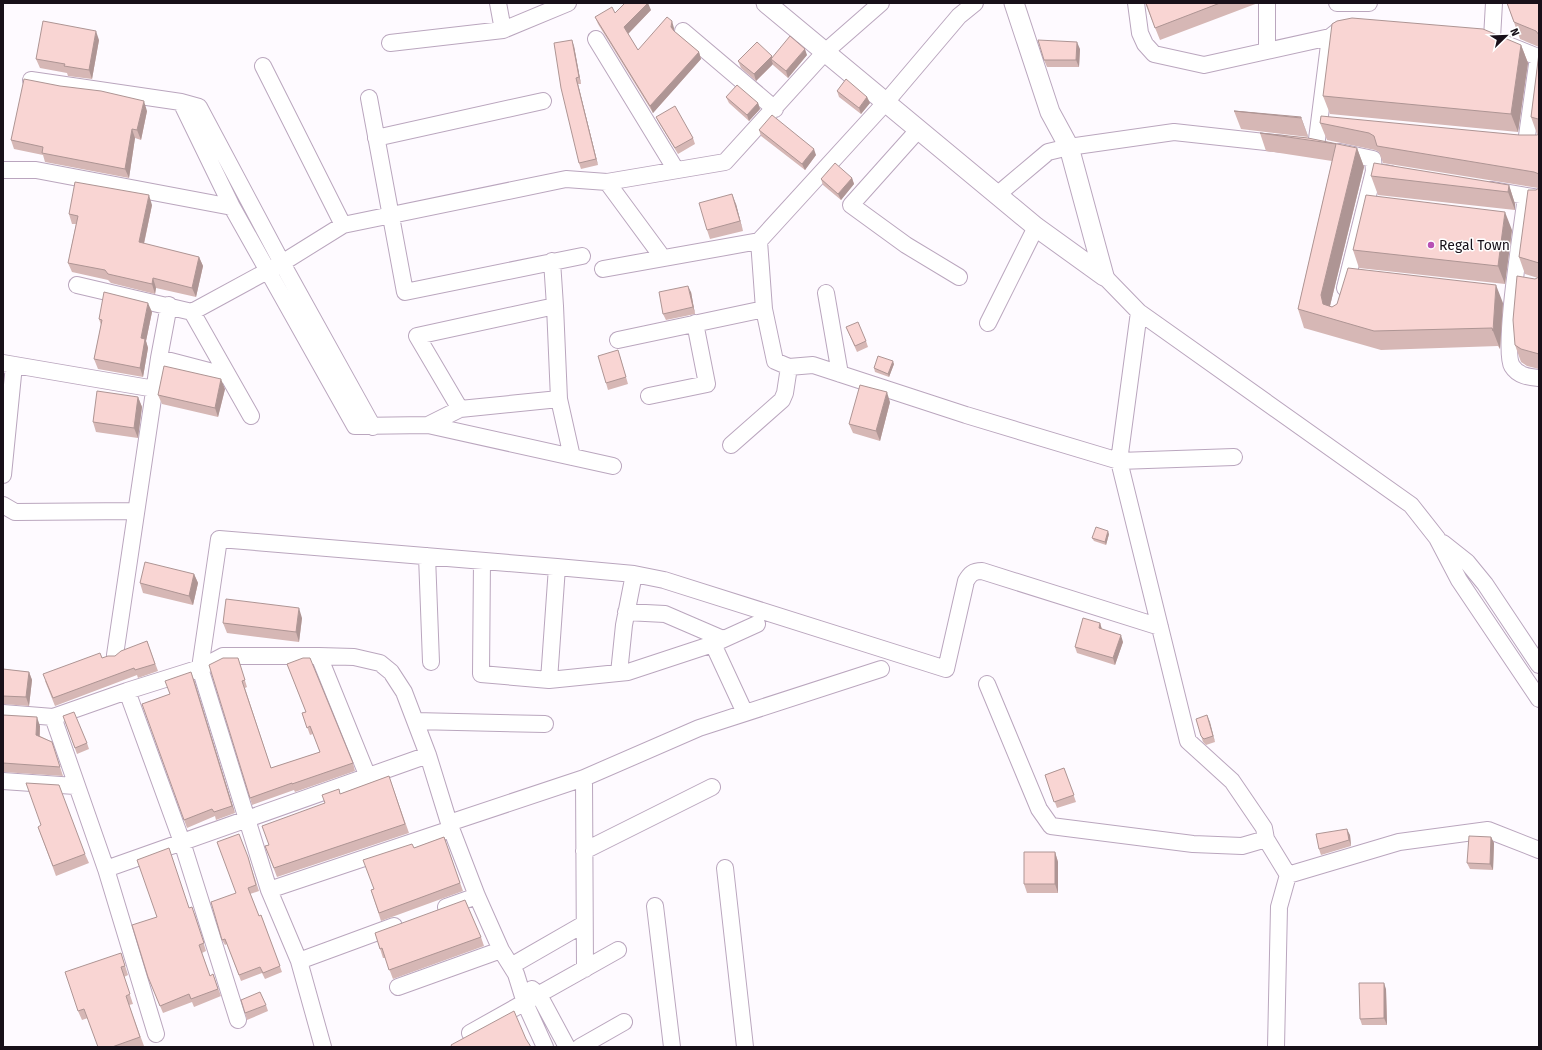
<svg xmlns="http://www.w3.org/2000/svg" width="1542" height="1050" viewBox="0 0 1542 1050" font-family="'Fira Sans',sans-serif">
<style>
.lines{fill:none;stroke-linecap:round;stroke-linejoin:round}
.minor-casing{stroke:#baa6be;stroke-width:18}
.tertiary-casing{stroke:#baa6be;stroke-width:21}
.minor{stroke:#fff;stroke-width:16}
.tertiary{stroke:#fff;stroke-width:19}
.wall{fill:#d6b7b5}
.shaded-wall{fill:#ae9594}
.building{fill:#f9d5d3;stroke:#ae9594}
.poi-dot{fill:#b750b4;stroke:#fff;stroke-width:1.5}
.labels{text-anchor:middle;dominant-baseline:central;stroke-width:3;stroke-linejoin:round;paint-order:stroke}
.poi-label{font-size:14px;fill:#181019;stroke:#fff;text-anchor:start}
</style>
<rect width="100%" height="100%" fill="#fefaff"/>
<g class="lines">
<defs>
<path id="minor" d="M498,3L503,30
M975,3L959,16L886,102L759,241L764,309L775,361L789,367L813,365L966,415L1119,461L1234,457
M1136,3L1140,33L1145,44L1154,54L1204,65L1330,37
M1337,3H1369
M683,31L775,109
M1492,38L1494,3
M596,39L676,170
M390,43L503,30L568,3
M1503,43L1538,57L1526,143
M1267,51V3
M263,66L343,225
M31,80L181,102L199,107L282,263L373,427
M369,98L405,292L582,256
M181,102L232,207L355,426L428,425L613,466
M919,129L851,205L906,245L959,277
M376,138L543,101
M1316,147L1330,37L1339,30L1349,28
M1340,152L1373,159L1374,171L1391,174
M3,170H36L232,207
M607,182L663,258
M1491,190L1539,198
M997,195L1048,152L1069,147L1174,132L1284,144
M1526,196C1523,223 1502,350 1512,366C1518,376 1529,377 1539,378
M552,261L555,306
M603,269L759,241
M1104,276L1139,312L1411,505L1437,538L1459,580L1539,699
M77,285L192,312L282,263L343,225L566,179L607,182L725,162L825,52L881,3
M1345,288L1374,171
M826,293L840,374
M192,312L251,416
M1139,312L1119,461L1188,741L1232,781L1264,828L1266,839L1288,875L1279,907L1276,1047
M988,323L1036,227
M618,340L764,309
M159,358L228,376
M3,363L155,389
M649,396L707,384L695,323
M460,409L417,336L555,306L559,399L572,457
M428,425L460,409L559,399
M731,445L782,400L785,393L789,367
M3,475L14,365
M3,505L15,512L136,511
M1443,543L1467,562L1485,584L1539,665
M427,556L431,662
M482,561L481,674L549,680L557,567
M626,612L665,614L723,639
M713,644L745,713
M115,655L159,358L169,305
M319,656L354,657L380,663L391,672L404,692L428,755L449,823L477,896L501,950L516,974L525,1003L545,1047
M619,673L624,625L634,574
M549,680L628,672L713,644L757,624
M987,684L1039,809L1051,826L1193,844L1242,846L1266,839
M127,691L182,842L238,1020
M3,713L53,717L127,691L200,668L223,656H319L368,777
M53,717L106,869L156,1034
M415,721L545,724
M584,778L585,969
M3,781L75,786
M449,823L584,778L699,728L881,669
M584,851L712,787
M725,868L745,1047
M106,869L428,755
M1288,875L1399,842L1488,830L1539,850
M269,890L451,829
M655,906L672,1047
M446,907L477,896
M394,926L299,961L269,890L200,668L219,539L557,567L634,574L664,580L946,669L966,581C970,574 973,571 982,571L1160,627
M299,961L323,1047
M511,966L584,924
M398,987L501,950
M532,989L539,995L567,1047
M470,1033L618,950
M580,1047L624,1022"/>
<path id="tertiary" d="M766,3L1036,227L1104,276
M1014,3L1050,112L1069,147L1104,276"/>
</defs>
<use href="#minor" class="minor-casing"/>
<use href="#tertiary" class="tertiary-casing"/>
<use href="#minor" class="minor"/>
<use href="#tertiary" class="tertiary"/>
</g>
<path class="wall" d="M1145,3H1258L1160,40Z
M1507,3H1539V47L1520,39Z
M651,10L628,34L638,50L674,28V31L699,52L701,59L653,113L598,24L595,17L615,13Z
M99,40L92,79L68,76L67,73L40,68L36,59Z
M1521,45L1528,63L1518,132L1330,114L1323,96Z
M574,46L581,84H578L598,165L581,169L579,163Z
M1080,49L1079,67H1047L1044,60Z
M1539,53V369L1527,366L1521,362L1515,345L1535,279L1538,278L1525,274L1519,257L1536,190L1538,188L1383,163L1379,152L1375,150L1327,140L1320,123L1519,135H1538L1537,134L1531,117Z
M807,55L788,78L773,65V64L756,81L741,68L738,61L772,56V57Z
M837,91L867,97L870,103L861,114L839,97Z
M726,97L758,103L760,109L749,121L729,103Z
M147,111L141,140L135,138L129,178L45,162L43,155L14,149L11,140Z
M1234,111L1301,117L1308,137L1241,129Z
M656,117L693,138L695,144L678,154L659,123Z
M759,130L816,155L805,170L761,136Z
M1260,133L1308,138L1357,148L1364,167L1330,306L1332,307L1503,303L1500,349L1498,346L1381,350L1304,328L1298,309L1332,161L1266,151Z
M1371,176L1509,185L1515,204V210L1378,195Z
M852,178L854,184L841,200L823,185L821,179Z
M736,204L743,231L710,239L707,230Z
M152,205L144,244L199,257L203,266L196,297L156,288L155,294L111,283L108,280L72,272L68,263L76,224H72L69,214Z
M1512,230L1505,284L1359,268L1353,250Z
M691,292L695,314L666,320L663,314Z
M152,312L146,341L148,348L143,377L98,369L94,359L101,325L99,319Z
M846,327L866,341L868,347L857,352Z
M620,356L628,384L608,390L606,383Z
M894,364L889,377L875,372L874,368Z
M225,389L218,417L162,404L158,395Z
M138,397L142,407L138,438L96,432L93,422Z
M890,402L880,441L853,433L849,424Z
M1109,534L1106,545L1094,541L1092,538Z
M194,574L198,583L193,605L143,593L140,583Z
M302,618L299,642L227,633L223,623Z
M1100,623L1102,629L1123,642L1115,665L1077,653L1075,647Z
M147,641L158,671L138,678L137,675L55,706L45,681L102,658L115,656Z
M238,658L247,687L245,688L271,768L320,752L313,734L310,735L302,713L306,712L287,664L353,763L355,771L295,792L294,790L252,805L250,798Z
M3,669L29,672L32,680L29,706L3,704Z
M194,680L235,813L216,820L215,816L187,828L142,704L170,694Z
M3,715L40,726V736L52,742L63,776L3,772Z
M1207,715L1215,742L1206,745L1203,742L1201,736Z
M63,716L87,743L89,749L77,754Z
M1064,768L1076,802L1057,808L1045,775Z
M389,776L409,833L277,877L265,846L269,845L325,803L340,794Z
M38,827L85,854L89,863L56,876Z
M1350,835L1351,846L1321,855L1319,849Z
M444,837L463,891L381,921L371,890L374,889L414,848Z
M1491,837L1494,843L1493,870L1470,869L1467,863Z
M1055,852L1058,862V893H1027L1024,884Z
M248,857L259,891L250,894L259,916L261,915L282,972L265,979L262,973L241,981L227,944L225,945L222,940Z
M189,908L195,914L206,951L202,953L210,976L213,974L221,996L194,1007L192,1002L163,1013L148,977Z
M375,933L481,937L484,946L393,979L385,958H383Z
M121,953L128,975L124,977L133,1004L129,1005L144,1046L142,1047H98L88,1018L82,1020L78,1011Z
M1386,989L1387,1025H1362L1360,1019Z
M266,1005L268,1011L247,1020L245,1013Z"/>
<path class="shaded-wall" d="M648,3L651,10L627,35L624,27Z
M672,21L674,28V34L671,27Z
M96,31L99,40L92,79L89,70Z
M572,40L574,46L581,84L579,77Z
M1077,42L1080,49L1079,67L1076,60Z
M1521,45L1528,63L1518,132L1511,114Z
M805,49L807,55L788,78L786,71Z
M699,52L701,59L653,113L650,106Z
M772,56L773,60L771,59L773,64L756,81L754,74Z
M576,78L578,84L598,165L596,159Z
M867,97L870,103L861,114L859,108Z
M144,101L147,111L141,140L137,130Z
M758,103L760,109L749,121L747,115Z
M1301,117L1308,136V137L1301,118Z
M132,129L135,138L129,178L125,169Z
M1357,148L1364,167L1328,314L1323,304L1321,295Z
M814,149L816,155L805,170L802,164Z
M852,178L854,184L841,200L838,194Z
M1509,185L1515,204V210L1508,192Z
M732,194L736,204L743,231L740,221Z
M149,195L152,205L142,252L139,242Z
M1505,212L1512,230L1505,284L1498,266Z
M199,257L203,266L196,297L192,288Z
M153,278L156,288L155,294L152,284Z
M1496,285L1503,303L1500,349L1493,331Z
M688,286L691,292L695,314L693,307Z
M148,303L152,312L146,341L148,348L143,377L140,368L141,338Z
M893,361L894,364L889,377L888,374Z
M221,379L225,389L218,417L215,408Z
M887,392L890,402L880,441L876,431Z
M138,397L142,407L138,438L134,428Z
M1108,531L1109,534L1106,545L1105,542Z
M194,574L198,583L193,605L189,596Z
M299,608L302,618L299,642L296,632Z
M1100,623L1102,630L1099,628Z
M1121,635L1123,642L1115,665L1113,658Z
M29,672L32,680L29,706L26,697Z
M191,672L194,680L235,813L232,806Z
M1207,715L1210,722L1215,742L1213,736Z
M37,717L40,726L39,743L36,735Z
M1347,829L1350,835L1351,846L1349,840Z
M1491,837L1494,843L1493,870L1490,864Z
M1055,852L1058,862V893L1055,884Z
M1384,983L1386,989L1387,1025L1384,1018Z"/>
<path class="building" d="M625,3H648L624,27L638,50L667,17L672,21L671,27L674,31L699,52L650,106L595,17L612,7L615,13Z
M1146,3H1220L1155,28Z
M1507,3H1539V35L1536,31L1514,22Z
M1352,18L1483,29L1521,45L1511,114L1323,96L1332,24L1337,21Z
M43,21L96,31L89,70L64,66L65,64L36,59Z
M790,36L805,49L786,71L771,59Z
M572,40L579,77L576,78L596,159L579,163L561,88L554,43Z
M1038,40L1077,42L1076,60H1044Z
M757,42L772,56L754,74L738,61Z
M1539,53V120L1538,119L1531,117Z
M24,79L60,86L101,91L144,101L137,130L132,129L125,169L42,153L43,147L11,140Z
M846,79L867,97L859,108L837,91Z
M737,85L758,103L747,115L726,97Z
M675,106L693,138L675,148L656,117Z
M1234,111L1301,117V118Z
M772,115L814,149L802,164L759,130Z
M1321,116L1519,135H1537L1539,134V174L1534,172L1377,146L1374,136L1369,133L1320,123Z
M1260,133L1308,138L1357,148L1321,295L1323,304L1332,307L1337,304L1348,268L1496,285L1493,331L1492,328L1374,331L1298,309L1336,144Z
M835,163L852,178L838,194L821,179Z
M1374,163L1509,185L1508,192L1371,176Z
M75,182L149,195L139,242L199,257L192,288L153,278L152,284L108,274L105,270L68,263L78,216L69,214Z
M1539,188V263L1519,257L1528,190H1536Z
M732,194L740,221L707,230L699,203Z
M1366,195L1505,212L1498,266L1353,250Z
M1517,276L1535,279L1539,277V354L1521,349L1515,345L1513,320Z
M688,286L693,307L663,314L659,292Z
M104,292L148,303L141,338L145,339L140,368L94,359L102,320L99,319Z
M858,322L866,341L855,346L846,327Z
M618,350L626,377L606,383L598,356Z
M878,356L893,361L888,374L874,368Z
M164,366L221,379L215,408L158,395Z
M860,385L887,392L876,431L849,424Z
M97,391L138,397L134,428L93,422Z
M1096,527L1108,531L1105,542L1092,538Z
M145,562L194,574L189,596L140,583Z
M226,599L299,608L296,632L223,623Z
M1083,618L1100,623L1099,628L1121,635L1113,658L1075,647Z
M147,641L155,664L135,670L134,668L53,698L43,674L100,653L102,658L108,656H115L121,651Z
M223,658H238L245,680L242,681L271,768L320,752L310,726L307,728L302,713L306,712L287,664L303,658H310L353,763L292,784V783L250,798L209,665Z
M3,669L29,672L26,697L3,696Z
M191,672L232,806L214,812L212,809L184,820L142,704L170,694L165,681Z
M74,712L87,743L75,748L63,716Z
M3,715L37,717L36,735L52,742L60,767L3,763Z
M1207,715L1213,736L1204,739L1201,736L1196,719Z
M1064,768L1074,795L1054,802L1045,775Z
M389,776L405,824L274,868L265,846L269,845L262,826L325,803L322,795L339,789L340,794Z
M26,783L59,785L85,854L53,866L38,827L41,825Z
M1347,829L1349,840L1319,849L1316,834Z
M239,834L248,857L256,885L248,888L259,916L261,915L280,966L263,973L260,967L239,975L225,939L222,940L211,902L236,893L217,842Z
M1469,836L1491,837L1490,864L1467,863Z
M444,837L460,883L379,913L371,890L374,889L363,860L412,844L414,848Z
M169,848L189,908L192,907L204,943L199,945L210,976L213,974L218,989L191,999L189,994L160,1006L148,977L132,925L157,917L137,860Z
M1024,852H1055V884H1024Z
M465,900L481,937L389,970L382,948L380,949L375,933Z
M121,953L125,966L121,967L130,994L126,996L140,1037L112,1047H98L84,1009L78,1011L65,972Z
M1359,983H1384V1018L1360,1019Z
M260,992L266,1005L245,1013L241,1000Z
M514,1011L526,1039L531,1047H452L451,1045Z"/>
<circle class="poi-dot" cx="1431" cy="245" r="4"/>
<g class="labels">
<g class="poi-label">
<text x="1439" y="245">Regal Town</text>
</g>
</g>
<rect width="1542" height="1050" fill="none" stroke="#181019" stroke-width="8"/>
<g transform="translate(1506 36) rotate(67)" stroke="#ffffff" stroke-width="3" paint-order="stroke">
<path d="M0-3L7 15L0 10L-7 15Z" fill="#181019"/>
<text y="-6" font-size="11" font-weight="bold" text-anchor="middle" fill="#181019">N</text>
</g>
</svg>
